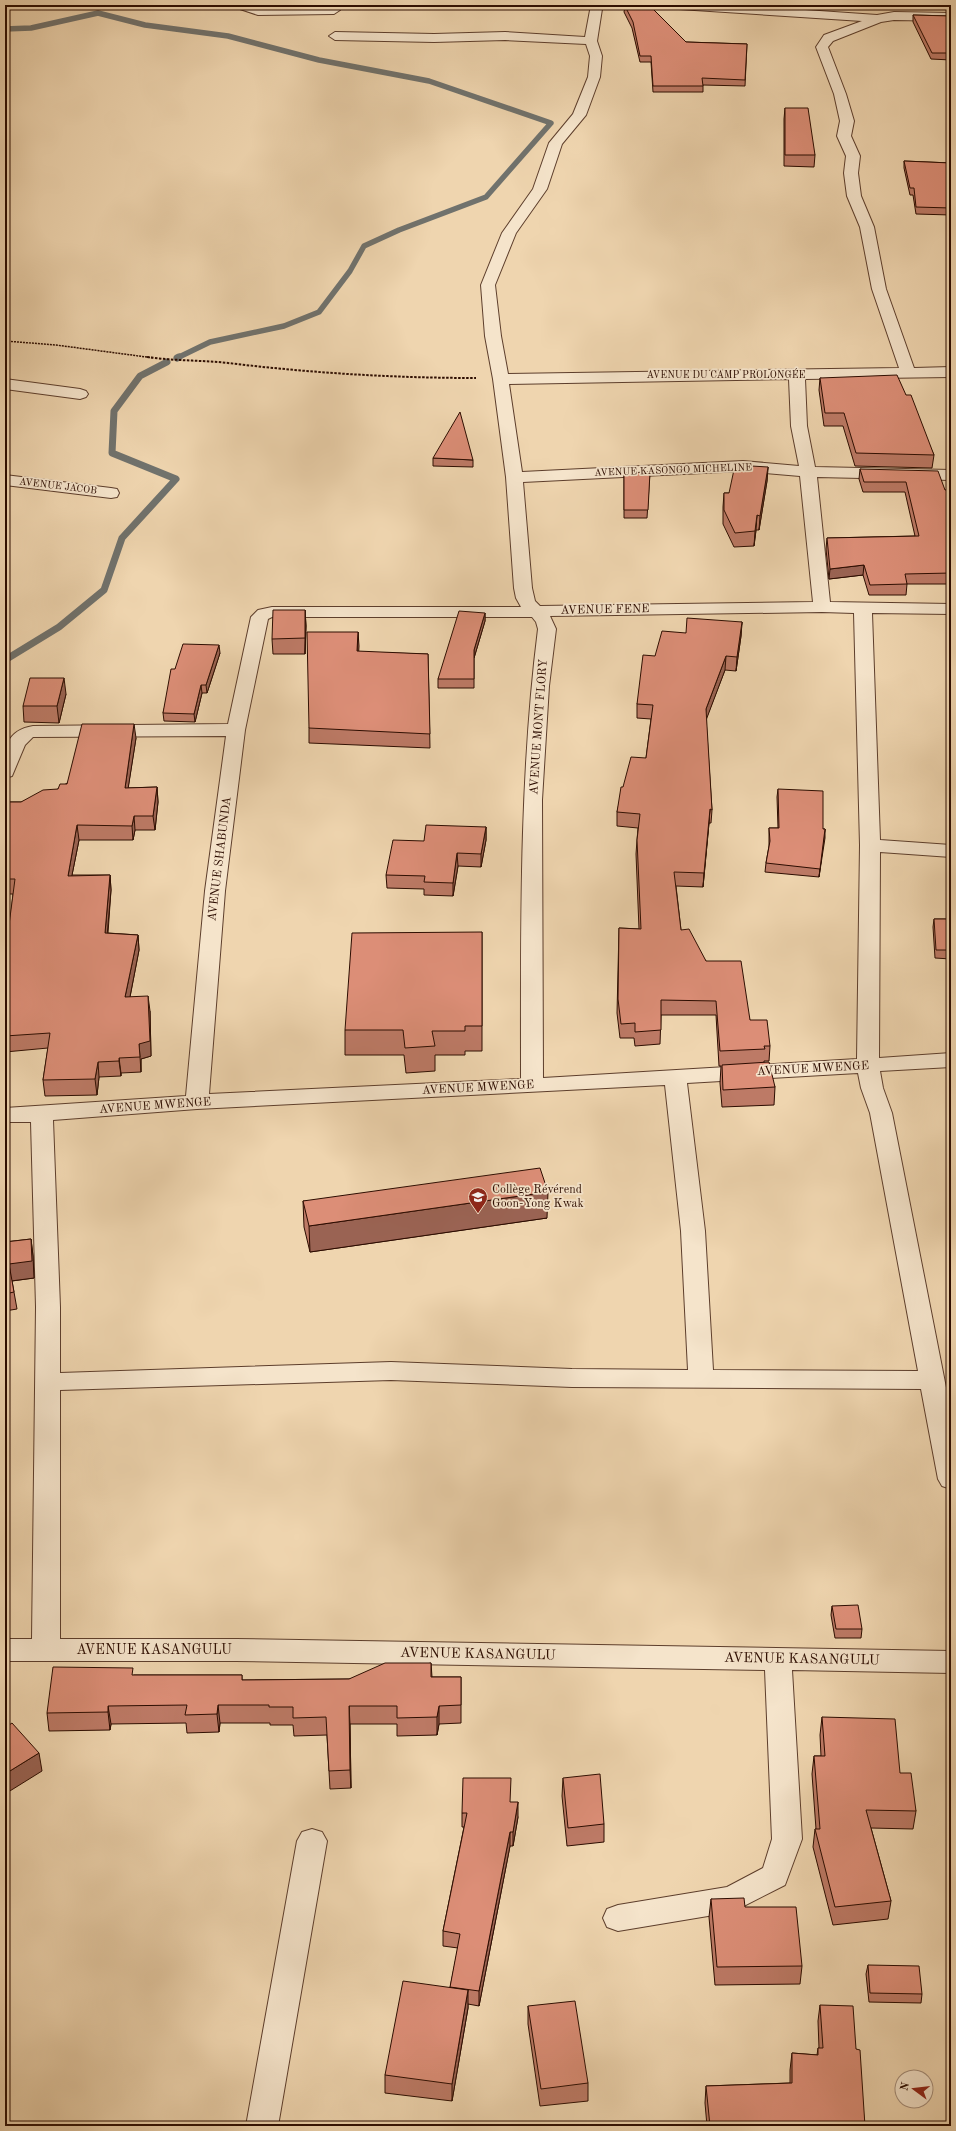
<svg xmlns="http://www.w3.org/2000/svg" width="956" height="2131" viewBox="0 0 956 2131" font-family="'Old Standard TT',serif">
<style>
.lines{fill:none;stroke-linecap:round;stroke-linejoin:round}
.stream-far1{stroke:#70726d;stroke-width:5.5}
.stream{stroke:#70726d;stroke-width:7}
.street-casing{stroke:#5d3e2c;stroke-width:2}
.path-far1{stroke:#2c0c00;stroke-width:1.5;stroke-dasharray:2 1;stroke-linecap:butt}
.path{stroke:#2c0c00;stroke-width:2;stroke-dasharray:2.5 1.5;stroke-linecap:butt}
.street{fill:#f5e4cb;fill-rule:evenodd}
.wall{fill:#bd7a66;stroke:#2c0c00}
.shaded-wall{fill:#9a6353;stroke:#2c0c00}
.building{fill:#dc8e77;stroke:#2c0c00}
.labels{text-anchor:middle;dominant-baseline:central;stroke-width:3.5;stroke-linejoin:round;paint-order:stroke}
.far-street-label{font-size:10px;fill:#2c0c00;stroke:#f5e4cb}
.street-label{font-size:12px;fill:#2c0c00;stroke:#f5e4cb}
.poi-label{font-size:12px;fill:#2c0c00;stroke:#f5e4cb;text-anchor:start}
.near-street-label{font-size:14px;fill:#2c0c00;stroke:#f5e4cb}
</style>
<rect width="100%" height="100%" fill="#efd5af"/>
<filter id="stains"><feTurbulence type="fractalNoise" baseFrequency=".005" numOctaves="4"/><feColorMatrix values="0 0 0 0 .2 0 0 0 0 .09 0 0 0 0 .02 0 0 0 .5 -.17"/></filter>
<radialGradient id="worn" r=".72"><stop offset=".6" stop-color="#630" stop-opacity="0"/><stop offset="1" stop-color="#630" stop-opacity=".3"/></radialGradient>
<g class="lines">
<path class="stream-far1" d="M5,29L31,28L98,13L145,25L228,36L319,60L429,81L551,123L486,197L399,230L364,246L350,271L319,312L284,326L210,342L177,358"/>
<path class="stream" d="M177,358L179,357
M5,660L59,627L104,590L122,538L176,479L112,453L114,411L140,376L167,362"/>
<defs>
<path id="street" d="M235,5H253L259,7L334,6L340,10L334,14L258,15L237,8Z
M591,5H608L602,9L597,41L602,56L600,77L586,115L562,144L547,189L516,233L495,285L501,336L508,374L899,368L872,289L860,227L847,196L844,173L846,156L837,136L840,121L834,94L816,47L824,35L862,21L679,9L673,5H734L877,15L894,12L951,13V21L894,20L881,22L833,41L828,47L846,94L854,121L851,136L860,156L858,173L861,196L874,227L886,289L914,368L951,367V377L805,379L807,426L815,467L951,470V480L817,477L830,602L951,604V614L872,613L880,840L951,845V857L880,852L879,1058L951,1053V1067L880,1071L883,1088L892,1113L951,1413V1489L942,1486L938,1479L921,1389L572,1387L391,1380L60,1390V1639H236L951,1651V1673L792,1670L802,1839L785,1885L732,1912L618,1931L607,1927L603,1918L607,1909L618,1905L727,1887L763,1868L772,1839L765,1670L236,1661H5V1639H32L36,1307L31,1122H5V1108L186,1096L205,891L226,736L33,737L25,745L12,776L5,778C5,754 2,731 33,726L228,724L251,617L258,610L272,607H521L516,598L514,588L506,477L493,379L485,336L481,285L502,233L533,189L549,143L573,114L588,77L590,56L586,44L505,40L434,42L335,40L329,36L335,32L434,34L505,32L585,37ZM789,379L791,426L799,466L743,461L522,472L509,384ZM743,471L800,476L813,602L540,606L535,601L532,588L523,482ZM822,612L854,613L860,845L857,1059L543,1078L542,800L549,686L556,629L550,616ZM272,617H532L536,622L538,629C519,779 521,929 521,1079L209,1094L225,891L245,730L268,619ZM858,1073L861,1088L870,1113L918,1371L713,1370L705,1231L687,1083ZM665,1085L681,1231L688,1370L572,1369L391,1362L60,1373V1307L53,1120L197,1109Z
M5,379L80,389L86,391L88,394L86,397L80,399L5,389Z
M5,475L111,488L117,489L119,493L117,497L111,498L5,485Z
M312,1829L322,1832L327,1841L278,2126H246L297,1841L302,1832Z"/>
</defs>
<use href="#street" class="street-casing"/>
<path class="path-far1" d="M5,341L56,345L154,358"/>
<path class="path" d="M147,357C174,361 201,360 228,363C311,373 393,378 476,378"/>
<use href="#street" class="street"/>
</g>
<path class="wall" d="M625,6L686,42L747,44L745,86L703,85V92H653L651,62H640L632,28L624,12Z
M913,15L951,16V60L931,59L913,22Z
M785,108L815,155L814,167L784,166V119Z
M904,161L951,163V215L916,214L913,195H910L904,168Z
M820,378L906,395L934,455L932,468L855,466L843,426H824L819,390Z
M433,458L473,460V467L433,466Z
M768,467L767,481L759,530H756L754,546L734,547L723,524V507L724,493H729Z
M860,469L945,490H951V584H907L906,595H869L863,575L829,579L826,549L827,538L915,536L905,492H863L859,479Z
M650,472L647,518H624V473Z
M305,610L306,626L305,654H273L272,639Z
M485,613V621L474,658V688H438V679Z
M742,622L741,636L736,671L725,670L706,719L712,810L711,823H709L703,887L676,886L681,930L706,961L750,1020L770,1046L769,1061H764V1063L775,1087L774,1105L722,1107L720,1083L721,1066H719L716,1015H661L660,1044L635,1046L634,1038H620L617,1013L619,928L639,929L636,854L637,840L638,828L617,826V812L623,787L646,758L651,719L637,718V704L655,656L686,633Z
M358,632V652L428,654L430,748L309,743V728Z
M220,653L207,693H202L195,722L164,721L163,713L175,669Z
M66,694L59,723L24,722L23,706Z
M136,738L128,788L157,787L158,802L155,830H135L133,840H79L72,875H110L111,890L108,933L138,935L139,950L130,997L150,1011L151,1056L141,1059V1072L121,1073V1076L99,1077L97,1095L45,1096L43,1080L48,1048L5,1052V971L13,894H5V802H21L58,789Z
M778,789L823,829H825L819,877L765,872L766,863L769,846V828H778L777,797Z
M486,827V840L481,867L458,866L453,896L424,895V889L387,888L386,875L424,841Z
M934,919H951V959L935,958L933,927Z
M482,932V1051H465V1055H435V1071L406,1073L404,1055H345V1030Z
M303,1201L547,1218L310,1252L304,1227Z
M31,1239L33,1256L34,1278L12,1281L17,1309L5,1311V1242Z
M832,1606L862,1629L861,1638H835L831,1615Z
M431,1663L432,1677H461V1723L439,1724L437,1735L397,1736V1724H350L351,1788L330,1789L327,1735L294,1736L293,1725H270V1723H220L219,1732L187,1733L186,1723L111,1724L110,1730L49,1731L47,1713L134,1675H242V1680L349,1679Z
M951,1670V1703L948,1686Z
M822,1717L900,1773L916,1811L913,1829L871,1828L891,1901L888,1919L833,1925L813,1847L815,1829H816L812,1774L814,1756H821L820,1735Z
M951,1755V1771L949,1764Z
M563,1778L604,1824V1842L567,1846L562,1796Z
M510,1802L518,1817L513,1846H510L479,2006L468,2004V2008L452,2101L385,2093V2075L450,1988L458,1948L443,1946V1931L464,1827H462V1813Z
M711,1899L745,1907L802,1966L800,1984L715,1985L709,1917Z
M868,1965L922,1994L921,2003L869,2002L866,1974Z
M820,2005L856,2049L865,2126H707L705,2103L706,2086L790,2083V2070L792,2053L817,2055L818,2048H819L818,2021Z
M528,2006L588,2083V2101L540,2106L528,2024Z"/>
<path class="shaded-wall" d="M768,467L767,481L759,530L760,516Z
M757,515L756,530L754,546L755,531Z
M864,565L863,575L829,579L830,569Z
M305,610L306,626L305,654Z
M485,613V621L474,658V650Z
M742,622L741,636L736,671L737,657Z
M358,632L359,646L358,665L357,651Z
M219,645L220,653L207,693L206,685Z
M726,656L725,670L705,723L706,709Z
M64,678L66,694L59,723L57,706Z
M201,685L202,693L195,722L194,714Z
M134,724L136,738L126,802L125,788Z
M157,787L158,802L155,830L153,816Z
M710,809L709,823L703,887L704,873Z
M134,816L135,830L133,840L132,826Z
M77,825L79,840L69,890L68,876Z
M486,827V840L481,867V854Z
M825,829V838L819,877Z
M457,853L458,866L453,896V883Z
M110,875L111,890L106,948L105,933Z
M138,935L139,950L127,1012L125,997Z
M148,996L150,1011L151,1056L141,1059V1072L140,1057L139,1044Z
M119,1058L121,1073V1076L119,1061Z
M98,1062L99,1077L97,1095L95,1079Z
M548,1192L547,1218L310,1252L309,1226Z
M31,1239L33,1256L34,1278L11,1281L9,1264Z
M218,1705L220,1723L219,1732L217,1714Z
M108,1706L111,1724L110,1730L108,1712Z
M349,1706L350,1724L351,1788L350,1770Z
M439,1706V1724L437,1735V1717Z
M39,1753L42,1771L5,1794V1774Z
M518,1802V1817L513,1846V1832Z
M510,1832V1846L479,2006V1991Z
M468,1990V2008L452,2101V2084Z"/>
<path class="building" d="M636,5H649L686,42L747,44L745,80L702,78L703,86H653L651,56H640L633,22L625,6Z
M913,15L951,16V53H932Z
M785,108H808L815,155H785Z
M904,161L951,163V208L916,207L914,188H910Z
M897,375L906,395H911L934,455L856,453L844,413H825L820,378Z
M460,412L473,460L433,458Z
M735,465L768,467L760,516L757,515L755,531L735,533L724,510V493H729Z
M860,469L938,471L945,490H951V573L905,574L907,584L870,585L864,565L830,569L827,538L919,536L906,482H864Z
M650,472L648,510H624V473Z
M273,610H305V638L272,639Z
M459,611L485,613L474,650V679H438Z
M687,618L742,622L737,657L726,656L706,709L712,810L710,809L704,873L674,872L681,930L689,929L706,961H741L750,1020H767L770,1046H764L765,1049L720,1051L716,1001L661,1000V1030L635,1032V1023L621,1024L618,999L619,928L641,929L637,840L640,814L617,812L621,787H623L631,757L646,758L653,705L637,704L643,655L655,656L662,631L686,633Z
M307,632H358L357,651L428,654L430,734L309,728Z
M183,644L219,645L206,685H201L194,714L163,713L171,669H175Z
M30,678H64L57,706H23Z
M82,724H134L125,788L157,787L153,816H134L132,826L77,825L68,876L110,875L105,933L138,935L125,997L148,996L150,1041L139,1044L140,1057L119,1058V1061L98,1062L95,1079L43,1080L50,1033L5,1036V971L6,948L15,879H5V802H21L43,790L58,789L60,784H67Z
M778,789L823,791V829H825L820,869L766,863L770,841L769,828H779Z
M426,825L486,827L481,854L457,853L453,883L424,882L425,876L386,875L393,840L424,841Z
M934,919H951V950H936Z
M482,932V1026H465V1031H432L435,1046L405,1048L403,1030H345L352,933Z
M769,1062L775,1087L723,1090L722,1065Z
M540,1168L548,1192L309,1226L303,1201Z
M31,1239L32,1261L9,1264L14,1292L5,1294V1242Z
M858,1605L862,1629H836L832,1606Z
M385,1663H431V1677H461V1705L439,1706L437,1717L397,1718V1706H349L350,1770L329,1771L326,1717L293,1718V1707H269V1705H218L217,1714L185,1715L187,1705L108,1706V1712L47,1713L53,1667L133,1668L132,1675H242V1680L349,1679Z
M822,1717L895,1719L900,1773H911L916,1811L866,1810L891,1901L835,1907L815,1829H820L814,1756H825Z
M12,1723L39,1753L5,1774V1726L6,1727Z
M600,1774L604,1824L568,1828L563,1778Z
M463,1778H511L510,1802H518L513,1832H510L479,1991L450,1987L460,1934L443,1931L467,1813H462Z
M744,1898L745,1907H796L802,1966L717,1967L711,1899Z
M868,1965L919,1966L922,1994L870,1993Z
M403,1981L468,1990L452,2084L385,2075Z
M575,2001L588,2083L541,2089L528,2006Z
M820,2005L853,2006L856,2049L860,2050L865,2126H710L706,2086L792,2083V2053L818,2055V2048H823Z"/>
<defs>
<symbol id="school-pin" viewBox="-11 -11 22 30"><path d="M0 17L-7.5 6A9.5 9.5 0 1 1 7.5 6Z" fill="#8f2418" stroke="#f5e4cb"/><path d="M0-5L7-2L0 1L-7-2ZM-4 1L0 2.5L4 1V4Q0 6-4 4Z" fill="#fff"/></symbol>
</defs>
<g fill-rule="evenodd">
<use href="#school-pin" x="467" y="1186" width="22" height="30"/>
</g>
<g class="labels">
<g class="far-street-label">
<text x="726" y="375">AVENUE DU CAMP PROLONGÉE</text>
<text transform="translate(673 470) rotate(-2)">AVENUE KASONGO MICHELINE</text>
<text transform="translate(58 486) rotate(7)">AVENUE JACOB</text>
</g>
<g class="street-label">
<text transform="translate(605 610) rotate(-1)">AVENUE FENE</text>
<text transform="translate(539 727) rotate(-86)">AVENUE MONT FLORY</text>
<text transform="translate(220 859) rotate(-83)">AVENUE SHABUNDA</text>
<text transform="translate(813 1069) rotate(-3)">AVENUE MWENGE</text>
<text transform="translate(478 1088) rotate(-3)">AVENUE MWENGE</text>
<text transform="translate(155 1106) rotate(-4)">AVENUE MWENGE</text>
</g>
<g class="poi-label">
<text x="492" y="1190">Collège Révérend<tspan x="492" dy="14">Goon-Yong Kwak</tspan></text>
</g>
<g class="near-street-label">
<text x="154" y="1650">AVENUE KASANGULU</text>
<text transform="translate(478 1654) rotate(1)">AVENUE KASANGULU</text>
<text transform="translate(802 1659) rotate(1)">AVENUE KASANGULU</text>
</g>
</g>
<rect width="956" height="2131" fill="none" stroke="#efd5af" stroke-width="20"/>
<rect x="6" y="6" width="944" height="2119" fill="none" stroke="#2c0c00" stroke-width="2"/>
<rect x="10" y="10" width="936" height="2111" fill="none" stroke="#2c0c00"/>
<g transform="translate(914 2089) rotate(285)"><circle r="19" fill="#f5e4cb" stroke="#a58e7a"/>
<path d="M0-3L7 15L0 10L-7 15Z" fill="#8f2418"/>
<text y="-6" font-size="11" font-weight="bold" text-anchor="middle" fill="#2c0c00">N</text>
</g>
<rect width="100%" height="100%" filter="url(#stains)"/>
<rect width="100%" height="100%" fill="url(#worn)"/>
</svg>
